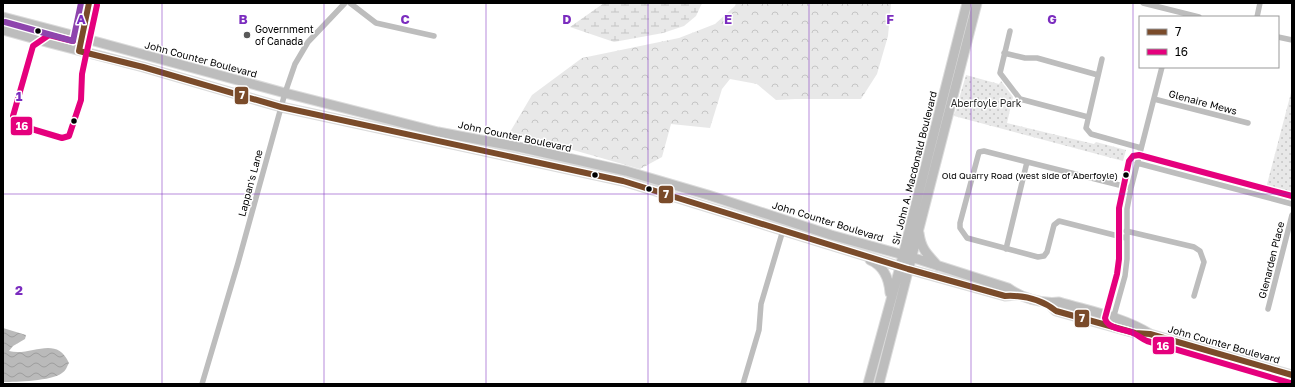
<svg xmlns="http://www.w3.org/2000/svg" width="1295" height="387" viewBox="0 0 1295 387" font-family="'Golos Text',sans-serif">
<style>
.grass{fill:url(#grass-dots)}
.forest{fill:url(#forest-crowns)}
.wetland{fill:url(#wetland-marsh)}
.water{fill:url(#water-waves)}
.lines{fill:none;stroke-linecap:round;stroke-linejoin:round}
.primary-casing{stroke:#dbdbdb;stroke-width:11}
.street{stroke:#bdbdbd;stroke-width:5.5}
.secondary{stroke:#bfbfbf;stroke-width:8}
.primary{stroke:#bdbdbd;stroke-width:9}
.bus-1-casing{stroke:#fff;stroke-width:9}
.bus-2-casing{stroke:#fff;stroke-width:9}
.bus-3-casing{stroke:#fff;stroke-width:9}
.bus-1{stroke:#7a4b2a;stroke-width:6}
.bus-2{stroke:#e5007d;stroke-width:6}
.bus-3{stroke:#8e44ad;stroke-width:6}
.grid{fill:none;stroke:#7b2cbf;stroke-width:1;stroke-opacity:0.55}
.bus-dot{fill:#000;stroke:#fff;stroke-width:1.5}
.poi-dot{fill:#595959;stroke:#fff;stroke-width:1.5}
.labels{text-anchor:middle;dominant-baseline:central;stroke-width:3;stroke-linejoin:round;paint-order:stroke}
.bus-label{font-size:9px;fill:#000;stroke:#fff;text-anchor:end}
.poi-label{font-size:10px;fill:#000;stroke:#fff;text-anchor:start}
.street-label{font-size:10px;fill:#000;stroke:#fff}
.park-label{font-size:10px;fill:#2d2d2d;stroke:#fff}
.grid-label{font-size:13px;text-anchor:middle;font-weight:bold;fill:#7b2cbf;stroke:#fff;stroke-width:3;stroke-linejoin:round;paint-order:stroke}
.line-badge{stroke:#fff;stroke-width:1.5}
.badge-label{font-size:11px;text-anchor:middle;font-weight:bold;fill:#fff}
</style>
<defs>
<pattern id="grass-dots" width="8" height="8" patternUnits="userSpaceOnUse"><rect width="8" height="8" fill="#e8e8e8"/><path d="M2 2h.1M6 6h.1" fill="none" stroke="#c5c5c5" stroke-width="1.8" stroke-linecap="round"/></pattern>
<pattern id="forest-crowns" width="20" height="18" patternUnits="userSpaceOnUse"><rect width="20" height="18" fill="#e8e8e8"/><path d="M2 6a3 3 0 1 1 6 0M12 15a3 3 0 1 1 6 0" fill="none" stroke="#c5c5c5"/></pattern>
<pattern id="wetland-marsh" width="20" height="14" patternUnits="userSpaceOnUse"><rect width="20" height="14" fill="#e8e8e8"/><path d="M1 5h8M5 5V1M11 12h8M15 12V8" fill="none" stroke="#c5c5c5"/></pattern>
<pattern id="water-waves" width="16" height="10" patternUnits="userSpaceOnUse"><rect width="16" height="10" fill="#bababa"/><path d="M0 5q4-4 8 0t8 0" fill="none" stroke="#9e9e9e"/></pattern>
</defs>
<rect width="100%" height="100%" fill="#fff"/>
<path class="grass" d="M966,75L999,84L1001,81L1013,97L1007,123L1094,144L1096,142L1126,150L1123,161L954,116Z
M1292,89V199L1265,192Z"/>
<path class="forest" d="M736,3H891L888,36L877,74L861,99H795L776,100L757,84L730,79L722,89L710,128L671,124L662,157L640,169L510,132L532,95L582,58L679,38L715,24L735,6Z"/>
<path class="wetland" d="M604,3H702L696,16L684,26L663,33L614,42L570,27Z"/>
<path class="water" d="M3,328L26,335L25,339L13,346L9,351C31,357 56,334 69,363C67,366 66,371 62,373C52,381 16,382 3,382Z"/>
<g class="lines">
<defs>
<path id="primary" d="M3,17L68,34L285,93L438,132L519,147L626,171L708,195L831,235L911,257L1008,288C1022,298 1041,304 1059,302C1089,311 1123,317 1150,334
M3,30L50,43L143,67L281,107L623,181L908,269L1005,296L1017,295
M919,233C921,249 927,254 938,266
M870,260C884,266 889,279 890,293
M1048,303L1056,311L1135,333L1150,334L1292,375
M868,384L900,267L967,3
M879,384L977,3"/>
</defs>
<use href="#primary" class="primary-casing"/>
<path class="street" d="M350,3L376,23L434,36
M1143,3L1199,17
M1257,17L1260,3
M1010,31L1000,73L1020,99L1088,117
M1278,37L1292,40
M1004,53L1025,58H1037L1098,75
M1102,59L1086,128L1091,134L1141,148
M1154,99L1248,123
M1137,163L1292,204
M1126,231L1194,247L1200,251L1204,262L1194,296
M1126,238L1059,221L1054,225L1047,252L1044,256L1038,257L967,238L960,228V223L979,152L984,151L1131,188
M1006,249L1027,162
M1268,309L1292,215
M1113,319L1125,276L1127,259V209L1131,188L1162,67
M202,384L238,263L285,93L295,64L308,42L345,3
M743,384L759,330L761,304L783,230"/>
<path class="secondary" d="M79,51L89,3"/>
<use href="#primary" class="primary"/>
<defs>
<path id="bus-1" d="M89,3L79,51L143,67L281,107L623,181L908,269L1005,296C1024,295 1041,299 1056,311L1135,333L1150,334L1292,375"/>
<path id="bus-2" d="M73,41L49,35L33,46L13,116V121L15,124L62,138L69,136L81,100L82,74L86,55
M87,51L97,5
M1290,383L1147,341C1142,339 1138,335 1133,333C1124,329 1107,329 1105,318L1117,274L1119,259V208L1129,161L1133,156L1139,155L1292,196"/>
<path id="bus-3" d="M5,22L73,41L81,3"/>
</defs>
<use href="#bus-1" class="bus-1-casing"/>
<use href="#bus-2" class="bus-2-casing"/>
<use href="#bus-3" class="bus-3-casing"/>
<use href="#bus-1" class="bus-1"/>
<use href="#bus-2" class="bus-2"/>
<use href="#bus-3" class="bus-3"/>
</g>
<path class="grid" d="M162,3V384M324,3V384M486,3V384M648,3V384M809,3V384M971,3V384M1133,3V384M3,194H1292"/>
<g class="bus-dot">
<circle cx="38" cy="31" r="3.5"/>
<circle cx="74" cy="121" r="3.5"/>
<circle cx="595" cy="175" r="3.5"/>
<circle cx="1126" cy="175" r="3.5"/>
<circle cx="649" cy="189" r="3.5"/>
</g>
<circle class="poi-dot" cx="247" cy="35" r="4"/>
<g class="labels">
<g class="bus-label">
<text x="1118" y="175">Old Quarry Road (west side of Aberfoyle)</text>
</g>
<g class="poi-label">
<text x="255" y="29">Government<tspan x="255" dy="12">of Canada</tspan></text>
</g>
<g class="street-label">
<text transform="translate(201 59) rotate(15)">John Counter Boulevard</text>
<text transform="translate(1203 102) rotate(15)">Glenaire Mews</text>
<text transform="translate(515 136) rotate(12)">John Counter Boulevard</text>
<text transform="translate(914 168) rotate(-76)">Sir John A. Macdonald Boulevard</text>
<text transform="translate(250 183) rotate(-75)">Lappan's Lane</text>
<text transform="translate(828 221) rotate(17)">John Counter Boulevard</text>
<text transform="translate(1271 260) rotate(-76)">Glenarden Place</text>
<text transform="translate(1224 344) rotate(16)">John Counter Boulevard</text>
</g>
<g class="park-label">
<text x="986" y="103">Aberfoyle Park</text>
</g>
</g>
<g class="grid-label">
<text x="81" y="24">A</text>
<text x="243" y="24">B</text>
<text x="405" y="24">C</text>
<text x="567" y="24">D</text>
<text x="728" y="24">E</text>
<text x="890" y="24">F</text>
<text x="1052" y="24">G</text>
<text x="19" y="101">1</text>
<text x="19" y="295">2</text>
</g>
<g class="line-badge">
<rect x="234" y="86" width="15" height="19" rx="4" fill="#7a4b2a"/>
<rect x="10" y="116" width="23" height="20" rx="4" fill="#e5007d"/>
<rect x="658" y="185" width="16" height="19" rx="4" fill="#7a4b2a"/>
<rect x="1074" y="309" width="16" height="19" rx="4" fill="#7a4b2a"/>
<rect x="1152" y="336" width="23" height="19" rx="4" fill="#e5007d"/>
</g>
<g class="badge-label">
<text x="242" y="99">7</text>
<text x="22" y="130">16</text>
<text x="666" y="198">7</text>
<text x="1082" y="322">7</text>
<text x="1163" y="350">16</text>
</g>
<rect width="1295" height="387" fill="none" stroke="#000000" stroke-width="8"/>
<rect x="1139" y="16" width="140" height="52" fill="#ffffff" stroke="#999999"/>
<rect x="1147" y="29" width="20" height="6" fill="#7a4b2a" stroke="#999999"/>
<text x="1175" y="36" font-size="12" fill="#000000">7</text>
<rect x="1147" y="49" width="20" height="6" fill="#e5007d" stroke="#999999"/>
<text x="1175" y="56" font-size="12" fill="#000000">16</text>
</svg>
